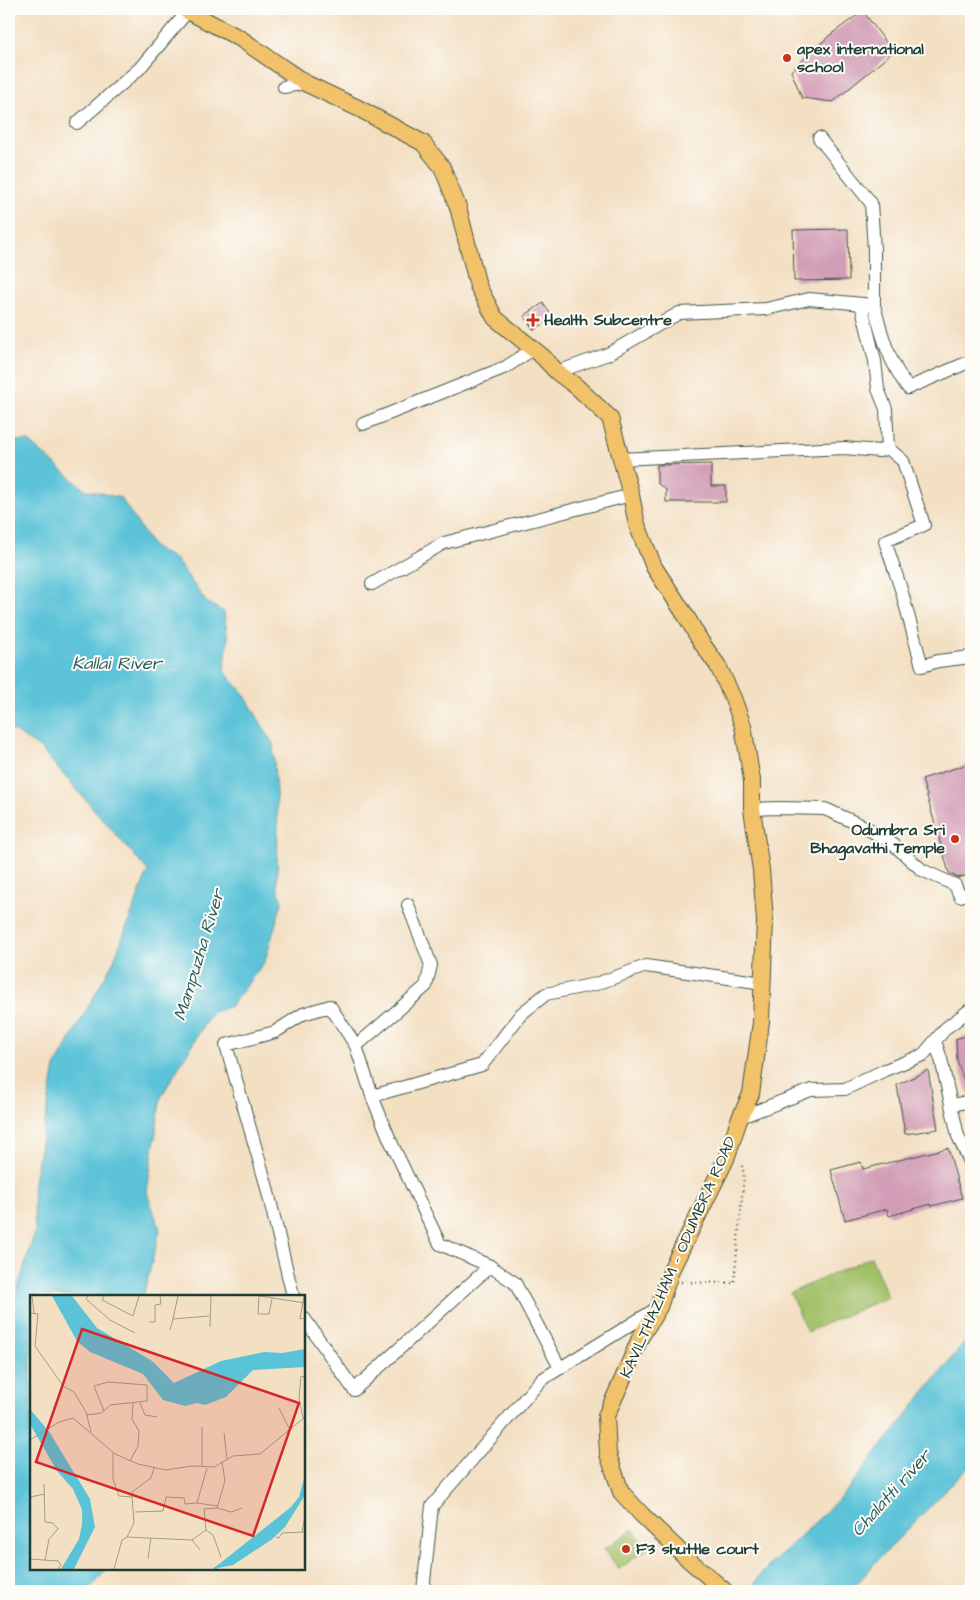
<svg xmlns="http://www.w3.org/2000/svg" width="980" height="1600" viewBox="0 0 980 1600" font-family="'Architects Daughter',sans-serif">
<style>
.green{fill:#a1bf66;stroke:#607e4d}
.water{fill:#5bc3d8;stroke:#3d8086}
.building{fill:#d29db6}
.lines{fill:none;stroke-linecap:round;stroke-linejoin:round}
.minor-casing{stroke:#3f5549;stroke-width:14}
.major-casing{stroke:#3f5549;stroke-width:18}
.path{stroke:#3f5549;stroke-width:2.5;stroke-dasharray:1 4;stroke-linecap:butt}
.minor{stroke:#fff;stroke-width:12}
.major{stroke:#f2c26a;stroke-width:16}
.poi-dot{fill:#c8321e;stroke:#fdfcf7;stroke-width:2}
.labels{text-anchor:middle;dominant-baseline:central;stroke-width:4;stroke-linejoin:round;paint-order:stroke}
.poi-label{font-size:16px;font-weight:bold;fill:#1f3d34;stroke:#fdfcf7;text-anchor:start}
.street-label{font-size:16px;fill:#1f3d34;stroke:#fdfcf7}
.water-label{font-size:18px;font-style:italic;fill:#2e5e5d;stroke:#fdfcf7}
.inset-river{fill:none;stroke:#5bc3d8;stroke-width:2.5}
.inset-road{fill:none;stroke:#9e9e89;stroke-width:1}
.view{fill:#d62828;fill-opacity:0.15;stroke:#d62828;stroke-width:2.5}
.inset-edge{fill:none;stroke:#1f3d34;stroke-width:2.5}
</style>
<rect width="100%" height="100%" fill="#fdfcf7"/>
<filter id="ink" filterUnits="userSpaceOnUse"><feTurbulence type="fractalNoise" baseFrequency=".02" numOctaves="2"/><feDisplacementMap in="SourceGraphic" scale="10" xChannelSelector="R" yChannelSelector="G"/><feConvolveMatrix kernelMatrix="1 2 1 2 8 2 1 2 1" color-interpolation-filters="sRGB"/></filter>
<filter id="wash" filterUnits="userSpaceOnUse"><feTurbulence type="fractalNoise" baseFrequency=".0096" numOctaves="4" result="noise"/><feDisplacementMap in="SourceGraphic" scale="20" xChannelSelector="R" yChannelSelector="G"/><feGaussianBlur stdDeviation="1.12" result="paint"/><feColorMatrix in="noise" values="0 0 0 0 0 0 0 0 0 0 0 0 0 0 0 0 0 1.4 0 .05"/><feComposite in="paint" operator="in"/></filter>
<g filter="url(#wash)">
<rect width="100%" height="100%" fill="#f3dfc2"/>
<path class="green" d="M871,1257L888,1297L807,1332L790,1293Z
M633,1529L647,1549L619,1569L604,1549Z"/>
<path class="water" d="M9,441H28L84,489L121,498L153,547L176,560L207,603L224,612L228,640L224,671L244,694L273,744L278,826L277,886L282,902L265,961L231,1006L211,1013L161,1097L147,1192L160,1230L144,1293L145,1296H31V1569H104L105,1571L89,1591H9V1317L35,1231L33,1187L55,1067L114,960L148,871L40,748L9,728Z
M971,1334V1464L874,1564L851,1591H750L761,1574L843,1495Z"/>
<g id="blocks">
<path class="building" d="M863,11L893,52L833,102L802,98L791,71L830,35Z
M848,229L849,280L794,281L793,230Z
M543,303L553,318L534,330L524,316Z
M711,464V486H726V502H666V490L657,483V465Z
M971,763V874L958,878L949,873L922,779Z
M971,1034V1093H968L957,1060L956,1039Z
M928,1070L938,1129L905,1134L897,1085Z
M948,1148L962,1198L932,1206L931,1204L889,1216L887,1209L845,1220L831,1170L861,1162L863,1169Z"/>
</g>
</g>
<g filter="url(#ink)">
<use href="#blocks" fill-opacity="0" stroke="#3f5549" stroke-width="1"/>
<g class="lines">
<defs>
<path id="minor" d="M284,87L305,83
M77,123L139,69L188,11
M874,305C882,336 889,362 908,388L971,361
M557,372L608,354L679,313L766,309L809,299L874,305V250L871,203L819,138
M363,424L506,367L533,349
M888,448L903,461L924,525L885,541L901,589L922,666L938,661L971,657
M620,459L844,448L879,451L888,448L886,409L878,389L875,361L861,304
M372,584L444,543L631,495
M752,809L781,808L825,809L865,827L894,845L922,870L955,885L960,896L971,893
M935,1041L941,1059L958,1136L971,1164
M356,1046L426,986L431,965L408,905
M372,1096L482,1065L521,1014L546,994L596,984L646,966L763,983
M952,1105L971,1101
M741,1117L811,1090L845,1089L885,1070L923,1055L946,1028L971,1009
M293,1296L266,1184L226,1045L275,1032L303,1014L330,1006L356,1046L372,1096L390,1140L440,1244L490,1266L515,1283L560,1368
M304,1318L354,1390L490,1266
M423,1591L432,1506L541,1380L659,1307"/>
<path id="major" d="M184,9L241,39L305,83L358,108L423,143L442,167L458,207L478,286L495,318L543,357L557,372L577,387L610,418L631,495L637,525L654,567L686,616L701,642L718,666L733,698L743,726L752,780V809L761,870L765,920L761,1022L751,1094L739,1120L726,1159L672,1268L659,1307L640,1338L621,1383L606,1416L608,1454L621,1492L642,1515L690,1561L725,1591"/>
</defs>
<use href="#minor" class="minor-casing"/>
<use href="#major" class="major-casing"/>
<path class="path" d="M681,1282L734,1283L744,1175L741,1162"/>
<use href="#minor" class="minor"/>
<use href="#major" class="major"/>
</g>
</g>
<g class="poi-dot">
<circle cx="787" cy="58" r="5"/>
<path d="M530.5 312.5h5v5h5v5h-5v5h-5v-5h-5v-5h5z"/>
<circle cx="955" cy="839" r="5"/>
<circle cx="626" cy="1549" r="5"/>
</g>
<g class="labels">
<g class="poi-label">
<text x="797" y="49">apex international<tspan x="797" dy="18">school</tspan></text>
<text x="544" y="320">Health Subcentre</text>
<text x="945" y="830" text-anchor="end">Odumbra Sri<tspan x="945" dy="18">Bhagavathi Temple</tspan></text>
<text x="636" y="1549">F3 shuttle court</text>
</g>
<g class="street-label">
<text transform="translate(678 1257) rotate(-66)">KAVILTHAZHAM - ODUMBRA ROAD</text>
</g>
<g class="water-label">
<text x="117" y="663">Kallai River</text>
<text transform="translate(199 955) rotate(-73)">Mampuzha River</text>
<text transform="translate(891 1493) rotate(-48)">Chalatti river</text>
</g>
</g>
<g transform="translate(30 1295)">
<rect width="275" height="275" fill="#f3dfc2"/>
<path d="M22,1H42L67,33L122,66L144,88L191,66L234,57L252,58L275,54V72L223,75L196,102L175,110L167,108L155,111L133,105L113,79L60,57L47,46ZM0,114L20,138L60,204L65,232L44,274H31L49,244L54,219L43,194L27,176L0,129ZM275,180V200L255,232L241,245L203,270L183,274L261,212L269,202Z" fill="#5bc3d8"/>
<path class="inset-river" d="M53,212L54,235M184,274L199,264"/>
<path class="inset-road" d="M2,1L4,18M58,1L56,4L80,25L105,38M74,1L72,5L103,21L109,1M229,1L228,19H239L242,4M230,1L275,8M274,1L270,24L275,23M0,18L8,19L5,51L33,91L44,97L56,117L61,137M143,24L148,1M119,27H125V10L131,9L130,1M180,32L181,1M140,35L143,24L179,21M110,108L115,120L127,122M249,113L259,133M57,120L71,118L74,116L80,110L117,106V90L78,87L64,91L74,116M273,123L269,103L271,81L275,82M194,138L197,164M0,145L29,127L43,123L85,159L108,169L136,175L162,171L184,172L203,161L230,159L275,122M83,158V184L89,201L102,202V197L121,183L124,173M100,166L108,151L109,136L102,124L103,108M192,167L195,186L187,213L201,217L212,213M172,171V132M177,173L167,208L188,211M14,189L15,227L23,228L28,234L19,244L15,265M0,202L15,199M102,202L104,228L97,242L162,245M105,217L133,216L136,202L154,203L155,209L167,208M176,235L183,240L191,262M272,237L275,221M246,242L249,243L252,238L275,237M170,255L162,245L176,235L174,214L187,213M0,264L28,266L31,270L28,274M118,264L121,243M84,274L92,245L97,242"/>
<path class="view" d="M52,34L269,108L223,241L6,167Z"/>
<rect width="275" height="275" class="inset-edge"/>
</g>
<rect width="980" height="1600" fill="none" stroke="#fdfcf7" stroke-width="30"/>
</svg>
